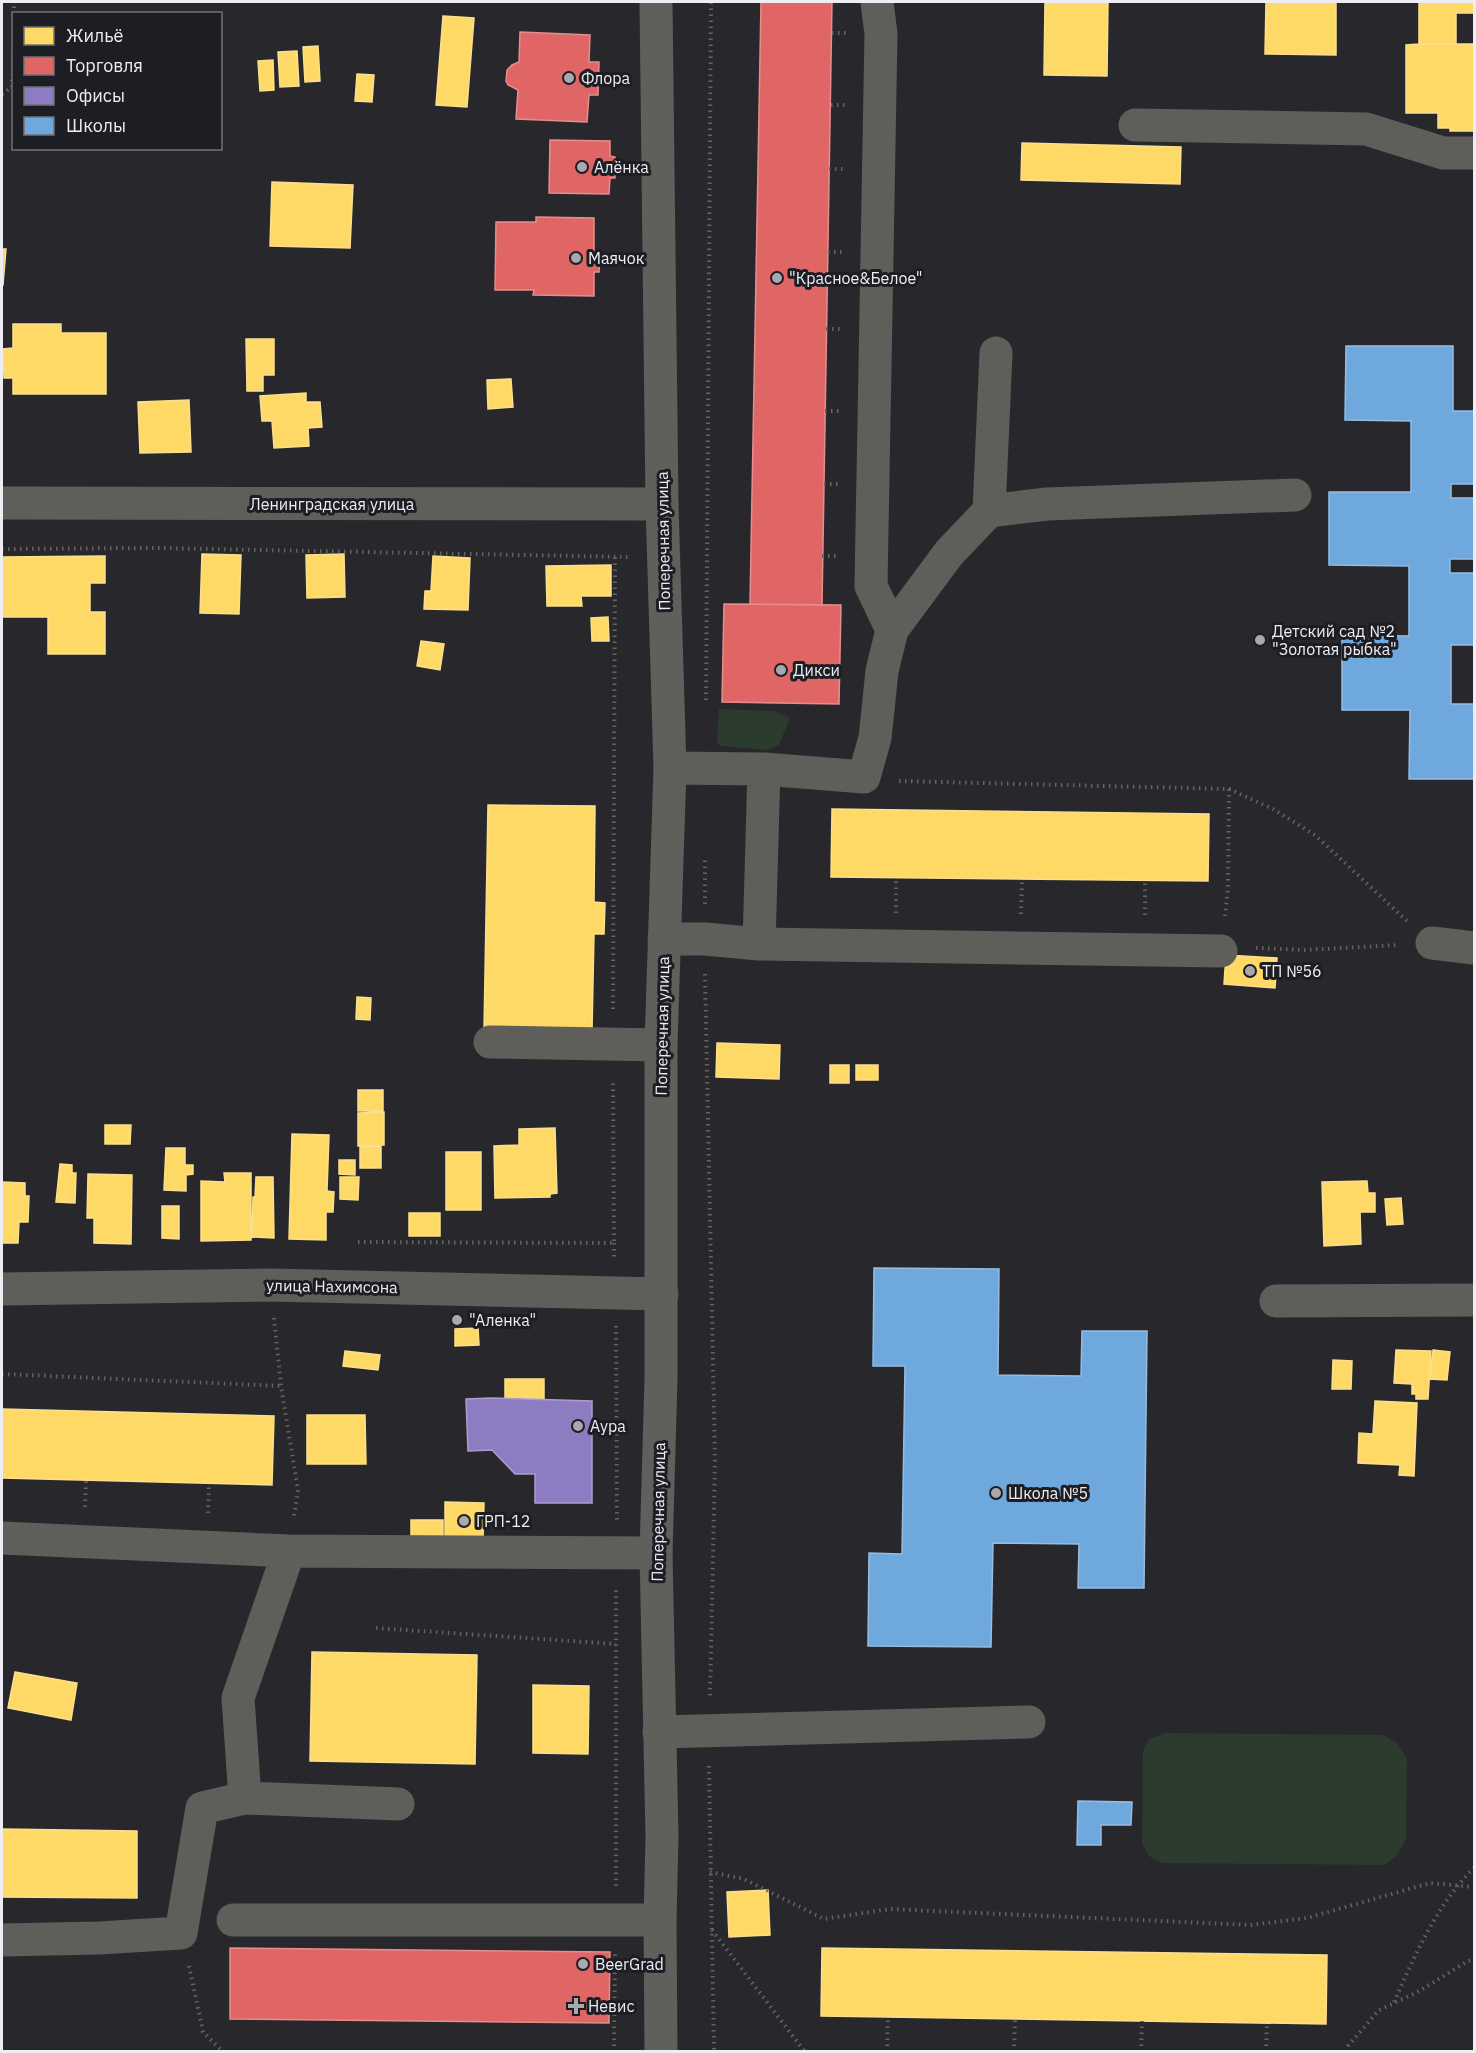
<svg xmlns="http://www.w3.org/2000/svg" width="1476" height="2053" viewBox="0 0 1476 2053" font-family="'IBM Plex Sans',sans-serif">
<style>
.green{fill:#2b3b2e}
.homes{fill:#ffd966;stroke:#fadf90;stroke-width:1.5}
.shops{fill:#e06666;stroke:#e48e90;stroke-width:1.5}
.offices{fill:#8e7cc3;stroke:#aa9ed1;stroke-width:1.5}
.schools{fill:#6fa8dc;stroke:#95bde3;stroke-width:1.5}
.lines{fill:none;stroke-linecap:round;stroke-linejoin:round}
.path{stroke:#646463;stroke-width:4;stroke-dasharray:1.5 4.5;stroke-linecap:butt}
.minor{stroke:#605e5b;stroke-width:33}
.major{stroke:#605f5c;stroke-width:33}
.poi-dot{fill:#a8a8ad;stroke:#1d1d24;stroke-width:2}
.labels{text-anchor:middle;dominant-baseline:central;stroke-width:6;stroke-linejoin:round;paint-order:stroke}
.poi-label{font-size:16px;fill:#ededf3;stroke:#1d1d24;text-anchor:start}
.street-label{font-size:16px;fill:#ededf3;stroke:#1d1d24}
</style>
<rect width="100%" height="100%" fill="#28282c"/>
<path class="green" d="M719,709L774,711L790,718L779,745L767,750L721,746L717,742Z
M1166,1733L1383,1735L1397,1743L1407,1758L1406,1839L1398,1854L1385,1865L1162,1863L1149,1856L1142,1843L1143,1751L1149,1739Z"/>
<path class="homes" d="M1045,2H1108L1107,76L1044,75Z
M1266,2H1336V55L1265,54Z
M1419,2H1474V13H1456V44H1419Z
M443,16L474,18L467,107L436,105Z
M1419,44H1474V131H1450V128H1438V113H1406V45Z
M318,46L320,81L305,82L303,47Z
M297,51L299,86L280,87L278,52Z
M273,60L274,90L260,91L258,61Z
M357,74L374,75L372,102L355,101Z
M1022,143L1181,147L1180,184L1021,180Z
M272,182L353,185L350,248L270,246Z
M2,249H6L3,285H2Z
M13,324H61V333H106V394H13V378H4L3,349L13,348Z
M246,339H274V375H263V391H247Z
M511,379L513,407L488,409L487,380Z
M306,393V402H320L322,427L308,428L309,446L274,448L272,421H262L260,396Z
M189,400L191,452L140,453L138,402Z
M202,554L241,555L239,614L200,613Z
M344,554L345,597L307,598L306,555Z
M105,556V583H90V612H105V654H48V617H2V557Z
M433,556L470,558L468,610L424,609L425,591H431Z
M611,565V596H581L582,606H547L546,566Z
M608,617L609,641H592L591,618Z
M421,641L444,644L440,670L417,666Z
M488,805L595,806L594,902L605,903L604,934H594L592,1031L484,1030Z
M832,809L1209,814L1208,881L831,877Z
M1226,955L1277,958L1275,988L1224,984Z
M357,997L371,998L370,1020L356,1019Z
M717,1043L780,1045L779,1079L716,1077Z
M830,1065H849V1083H830Z
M856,1065H878V1080H856Z
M358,1090H383V1111H358Z
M384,1112V1145L358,1146V1113Z
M105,1125H131L130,1144H105Z
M555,1128L557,1193L550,1194V1197L495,1198L494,1146L519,1145V1129Z
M292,1134L329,1135L327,1191L334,1192L333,1212H326V1240L289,1239Z
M381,1146V1168H360V1147Z
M166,1148H185V1165H193V1174L186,1175V1191L164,1190Z
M446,1152H481V1210H446Z
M339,1160H355V1175L339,1174Z
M60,1164L72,1165V1173H76L75,1203L56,1202Z
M224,1173H251V1240L201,1241V1181L225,1182Z
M88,1174L132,1175L131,1244L94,1243V1218H87Z
M256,1177H273L274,1238L252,1237L253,1197H255Z
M340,1177H359L358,1200L340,1199Z
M1367,1181L1368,1193H1375V1212H1360L1361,1244L1324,1246L1322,1182Z
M2,1182L25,1183V1196H29L28,1222H19L18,1243H2Z
M1401,1198L1403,1224L1387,1225L1385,1199Z
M162,1206H179V1239L162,1238Z
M409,1213H440V1236H409Z
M478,1328L479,1345L455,1346V1329Z
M1396,1350L1431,1351L1428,1399H1416V1394H1412V1384L1394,1383Z
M1433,1350L1450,1352L1447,1380L1430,1379Z
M345,1351L380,1355L378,1370L343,1366Z
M1333,1360L1352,1361L1351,1389H1332Z
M505,1379H544V1399H505Z
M1375,1401L1417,1403L1414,1476L1399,1475L1400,1465L1358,1463L1359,1433L1373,1434Z
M2,1409L274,1416L272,1485L2,1478Z
M307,1415H365L366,1464H307Z
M445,1502L484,1503L483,1539L445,1538Z
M411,1520H443V1537H411Z
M312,1652L477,1655L475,1764L310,1761Z
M15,1672L77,1683L71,1720L8,1708Z
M533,1685L589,1686L588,1754L533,1753Z
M2,1829L137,1831V1898L2,1897Z
M768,1890L770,1935L729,1937L727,1892Z
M822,1948L1327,1955L1326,2024L821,2016Z"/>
<path class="shops" d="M761,2H832L822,605L750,604Z
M520,32L590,35L589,62H599L598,95H589L587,122L516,119L518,90L508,85L506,81L507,70L512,65L519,62Z
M550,140L610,141V156L615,157V178H610L609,194L549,193Z
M536,217L594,218V255H600L599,272H594V296L533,295L534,290H495L496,222H536Z
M724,604L841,605L839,704L722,702Z
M230,1948L610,1952L609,2023L230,2019Z"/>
<path class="offices" d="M491,1398L592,1401V1503H535V1474H515L492,1450L468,1451L466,1399Z"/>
<path class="schools" d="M1346,346H1453V411H1474V484H1451V498H1474V559H1450V573H1474V645H1451V704H1474V779H1409L1410,710H1342V635L1409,636V566L1329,565V492H1411V421L1345,420Z
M874,1268L999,1269L998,1375L1081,1376L1082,1331H1147L1144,1588H1078L1079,1544L993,1543L991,1647L868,1646L869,1553L902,1554L905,1366H873Z
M1078,1801L1132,1802L1131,1825H1101V1845H1077Z"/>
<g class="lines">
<path class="path" d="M14,14V2
M832,33H846
M2,94L12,87L14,40
M831,105H845
M829,169H844
M828,252H842
M826,329H841
M825,411H839
M824,484H838
M2,549L154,548L629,557
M822,556H837
M706,700L711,2
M899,781L1229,789L1228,888L1225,916
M1229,789L1273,809L1315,835L1407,921
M705,904V857
M896,913V878
M1021,914L1022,879
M1145,915V880
M1256,948L1304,950L1398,945
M705,974L715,1460L710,1696
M613,1009L615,557
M358,1242L614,1243L613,1079
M614,1243V1259
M274,1318L281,1386L298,1490L294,1516
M616,1326L617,1520
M2,1374L281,1386
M85,1507L86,1481
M208,1513L209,1484
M376,1628L616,1644
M709,1766L714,2052
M710,1872L744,1879L824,1919L890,1909L1251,1925L1307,1918L1430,1883L1474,1887
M616,1886V1587
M712,1930L805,2052
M189,1966L203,2032L223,2052
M1394,2002C1415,1955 1437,1904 1474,1868
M614,2052L615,1953
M887,2052L888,2018
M1014,2052L1015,2019
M1141,2052L1142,2021
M1266,2052L1267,2023
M1347,2052L1348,2046L1379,2010L1416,1993L1468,1961L1474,1959"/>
<path class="minor" d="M877,2L881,34L871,586L892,630
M1135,125L1366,129L1443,153H1474
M2,503L662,504
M989,511L996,353
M670,768L764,769L864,777L875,738L882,671L892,630L949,553L989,511L1047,504L1295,495
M664,939H705L759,944L1221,951
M1432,943L1474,948
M759,944L764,769
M490,1042L661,1045
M2,1289L270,1285L662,1294
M1276,1301L1474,1300
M2,1538L289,1551L656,1553
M659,1732L1029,1722
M245,1798L238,1698L289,1551
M233,1920H660
M2,1940L99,1938L181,1933L202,1808L245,1798L398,1804"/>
<path class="major" d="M656,2L662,504L670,768L661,1045V1379L656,1553L662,1837L660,1920L661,2052"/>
</g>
<g class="poi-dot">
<circle cx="569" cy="78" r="6"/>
<circle cx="582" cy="167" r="6"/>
<circle cx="576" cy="258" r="6"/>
<circle cx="777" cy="278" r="6"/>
<circle cx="1260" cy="640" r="6"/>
<circle cx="781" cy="670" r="6"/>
<circle cx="1250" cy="971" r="6"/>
<circle cx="457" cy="1320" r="6"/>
<circle cx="578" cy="1426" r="6"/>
<circle cx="996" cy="1493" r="6"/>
<circle cx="464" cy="1521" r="6"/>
<circle cx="583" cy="1964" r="6"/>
<path d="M573 1997h6v6h6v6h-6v6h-6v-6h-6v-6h6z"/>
</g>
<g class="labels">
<g class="poi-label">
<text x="581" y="78">Флора</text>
<text x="594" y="167">Алёнка</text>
<text x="588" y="258">Маячок</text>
<text x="789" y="278">"Красное&amp;Белое"</text>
<text x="1272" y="631">Детский сад №2<tspan x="1272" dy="18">"Золотая рыбка"</tspan></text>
<text x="793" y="670">Дикси</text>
<text x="1262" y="971">ТП №56</text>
<text x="469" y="1320">"Аленка"</text>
<text x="590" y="1426">Аура</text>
<text x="1008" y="1493">Школа №5</text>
<text x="476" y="1521">ГРП-12</text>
<text x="595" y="1964">BeerGrad</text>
<text x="588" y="2006">Невис</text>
</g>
<g class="street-label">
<text x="332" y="504">Ленинградская улица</text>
<text transform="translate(663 541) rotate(-91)">Поперечная улица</text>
<text transform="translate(662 1026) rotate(-89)">Поперечная улица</text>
<text transform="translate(332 1286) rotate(1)">улица Нахимсона</text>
<text transform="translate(658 1512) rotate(-89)">Поперечная улица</text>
</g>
</g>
<rect width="1476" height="2053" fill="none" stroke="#ededf3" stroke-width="6"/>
<rect x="12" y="12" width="210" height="138" fill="#1d1d24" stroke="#707077" stroke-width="1.5"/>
<rect x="24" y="27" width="30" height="18" fill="#ffd966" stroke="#707077" stroke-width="1.5"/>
<text x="66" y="42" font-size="18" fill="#ededf3">Жильё</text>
<rect x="24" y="57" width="30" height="18" fill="#e06666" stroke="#707077" stroke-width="1.5"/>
<text x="66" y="72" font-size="18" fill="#ededf3">Торговля</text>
<rect x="24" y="87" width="30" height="18" fill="#8e7cc3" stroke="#707077" stroke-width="1.5"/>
<text x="66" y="102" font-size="18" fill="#ededf3">Офисы</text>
<rect x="24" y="117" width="30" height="18" fill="#6fa8dc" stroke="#707077" stroke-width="1.5"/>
<text x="66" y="132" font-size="18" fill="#ededf3">Школы</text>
</svg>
